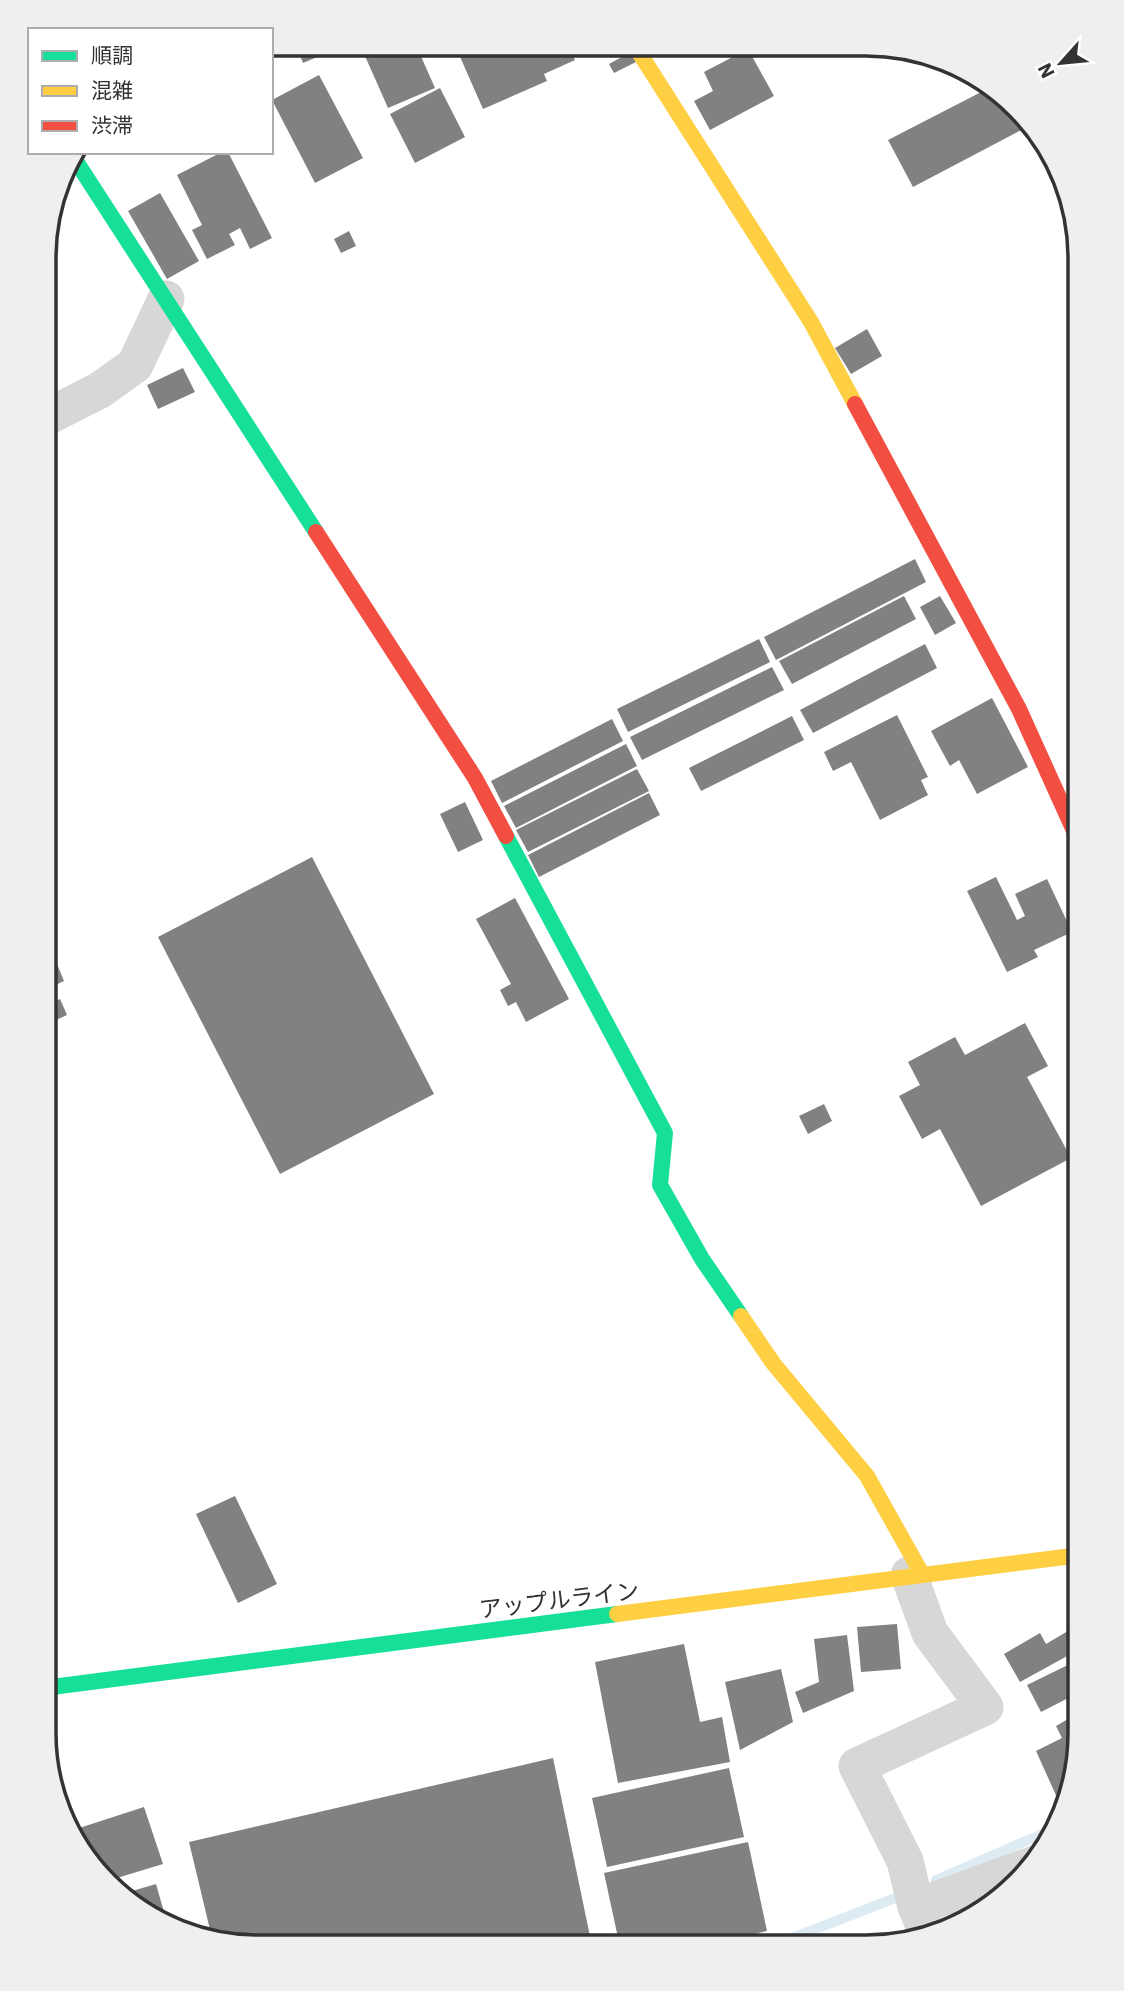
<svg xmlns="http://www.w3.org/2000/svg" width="1124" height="1991" viewBox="0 0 1124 1991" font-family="'IBM Plex Sans','Noto Sans JP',sans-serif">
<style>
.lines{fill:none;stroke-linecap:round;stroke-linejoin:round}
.stream{stroke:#ddebf3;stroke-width:10}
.building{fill:#818181}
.street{stroke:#d7d7d7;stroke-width:37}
.fast{stroke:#16e098;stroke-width:16}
.slow{stroke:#ffcf43;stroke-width:16}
.jam{stroke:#f24e42;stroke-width:16}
.labels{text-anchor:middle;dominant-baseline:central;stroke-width:7;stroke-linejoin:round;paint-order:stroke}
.street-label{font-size:23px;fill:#333;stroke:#fff}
.rim{fill:none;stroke:#333;stroke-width:3.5}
</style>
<rect width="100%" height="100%" fill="#fff"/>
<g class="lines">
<path class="stream" d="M936,1880L1056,1828
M769,1947L903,1895"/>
</g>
<path class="building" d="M295,44H348L303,63Z
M368,44L416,45L435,88L388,108L361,47Z
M449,45H528L529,48L536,45L569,46L575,60L544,74L547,81L483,109L457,50L452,53Z
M748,49L774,96L710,130L694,101L713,91L704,72Z
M631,52L636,62L614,73L609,64Z
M319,75L363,158L315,183L272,100Z
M440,88L465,137L415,163L390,114Z
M989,88L1007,97L1027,127L913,187L888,140Z
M222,152H228L272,238L250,249L240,228L229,234L235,245L207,259L192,230L202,225L177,175Z
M160,193L199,261L167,279L128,211Z
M349,231L356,246L341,253L334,239Z
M867,329L882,356L851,374L835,348Z
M183,368L195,392L158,409L147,385Z
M915,559L926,582L776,660L764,637Z
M904,596L916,619L792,684L779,661Z
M940,596L956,623L935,635L920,607Z
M759,639L770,662L628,732L617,709Z
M925,644L937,668L813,733L800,710Z
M772,667L784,690L642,760L630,737Z
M992,698L1028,767L977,794L959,760L950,766L931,731Z
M897,715L928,777L921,780L928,795L880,820L851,762L833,771L824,752Z
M792,716L804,740L701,791L689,768Z
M612,719L623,741L502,803L491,781Z
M626,744L637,766L516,828L504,806Z
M637,769L649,791L528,852L516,830Z
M649,793L660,815L539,877L528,855Z
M465,802L483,840L458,852L440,814Z
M312,857L434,1094L280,1174L158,937Z
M996,877L1017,920L1025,916L1015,894L1047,879L1072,932L1034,950L1038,957L1007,972L967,891Z
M515,898L569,999L526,1022L516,1002L508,1006L500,990L511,984L476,919Z
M57,964L64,981L45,990V970Z
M45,993L50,1004L60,999L67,1015L45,1025Z
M1025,1023L1048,1066L1027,1077L1071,1158L981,1206L940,1129L922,1139L899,1096L920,1085L908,1062L955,1037L965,1055Z
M824,1104L832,1121L808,1134L799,1116Z
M235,1496L277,1584L238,1603L196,1514Z
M897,1624L901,1669L861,1672L857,1627Z
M1078,1625L1080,1649L1020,1682L1004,1654L1040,1633L1046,1644Z
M847,1635L854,1691L803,1713L795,1692L819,1682L814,1639Z
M684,1644L700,1722L722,1717L730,1762L618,1783L595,1662Z
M1080,1659V1692L1041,1712L1027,1685Z
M781,1669L793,1722L740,1750L725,1682Z
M1080,1712V1747L1064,1813L1036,1751L1062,1738L1056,1726Z
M553,1758L592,1946L230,1945L212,1938L189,1842Z
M729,1768L744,1837L607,1867L592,1798Z
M144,1807L163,1864L107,1881L80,1852L70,1831Z
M748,1842L767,1931L694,1947H620L604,1873Z
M156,1884L166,1919L127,1903L122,1894Z
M988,1903L989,1907L953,1926L950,1919Z"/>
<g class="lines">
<path class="street" d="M45,418L100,390L135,365L166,299
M909,1575L930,1633L985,1707L857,1766L905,1861L916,1907L929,1937
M916,1907L1035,1864"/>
<path class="fast" d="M72,155L316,532
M506,836L665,1133L660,1185L702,1259L741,1316
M44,1688L617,1614"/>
<path class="slow" d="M635,46L811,322L855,404
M741,1316L773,1363L867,1476L922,1574
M617,1614L1080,1555"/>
<path class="jam" d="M855,404L1019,709L1080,844
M316,532L475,778L506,836"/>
</g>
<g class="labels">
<g class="street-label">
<text transform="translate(559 1599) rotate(-7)">アップルライン</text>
</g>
</g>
<path d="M0 0H1124V1991H0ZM258 56H866A202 202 0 0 1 1068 258V1733A202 202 0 0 1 866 1935H258A202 202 0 0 1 56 1733V258A202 202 0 0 1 258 56Z" fill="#efefef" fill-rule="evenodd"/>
<path class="rim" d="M258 56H866A202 202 0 0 1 1068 258V1733A202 202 0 0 1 866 1935H258A202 202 0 0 1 56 1733V258A202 202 0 0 1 258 56Z"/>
<rect x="28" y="28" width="245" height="126" fill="#ffffff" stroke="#adadad" stroke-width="2"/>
<rect x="42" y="51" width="35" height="10" fill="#16e098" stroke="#adadad" stroke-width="2"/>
<text x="91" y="63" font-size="21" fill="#333333">順調</text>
<rect x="42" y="86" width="35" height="10" fill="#ffcf43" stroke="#adadad" stroke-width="2"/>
<text x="91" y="98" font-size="21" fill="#333333">混雑</text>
<rect x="42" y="121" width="35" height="10" fill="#f24e42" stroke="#adadad" stroke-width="2"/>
<text x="91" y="133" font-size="21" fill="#333333">渋滞</text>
<g transform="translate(1061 63) rotate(243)" stroke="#ffffff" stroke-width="5" paint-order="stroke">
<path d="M0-5L12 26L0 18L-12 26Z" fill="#333333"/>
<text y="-10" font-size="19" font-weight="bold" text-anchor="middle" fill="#333333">N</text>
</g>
</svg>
